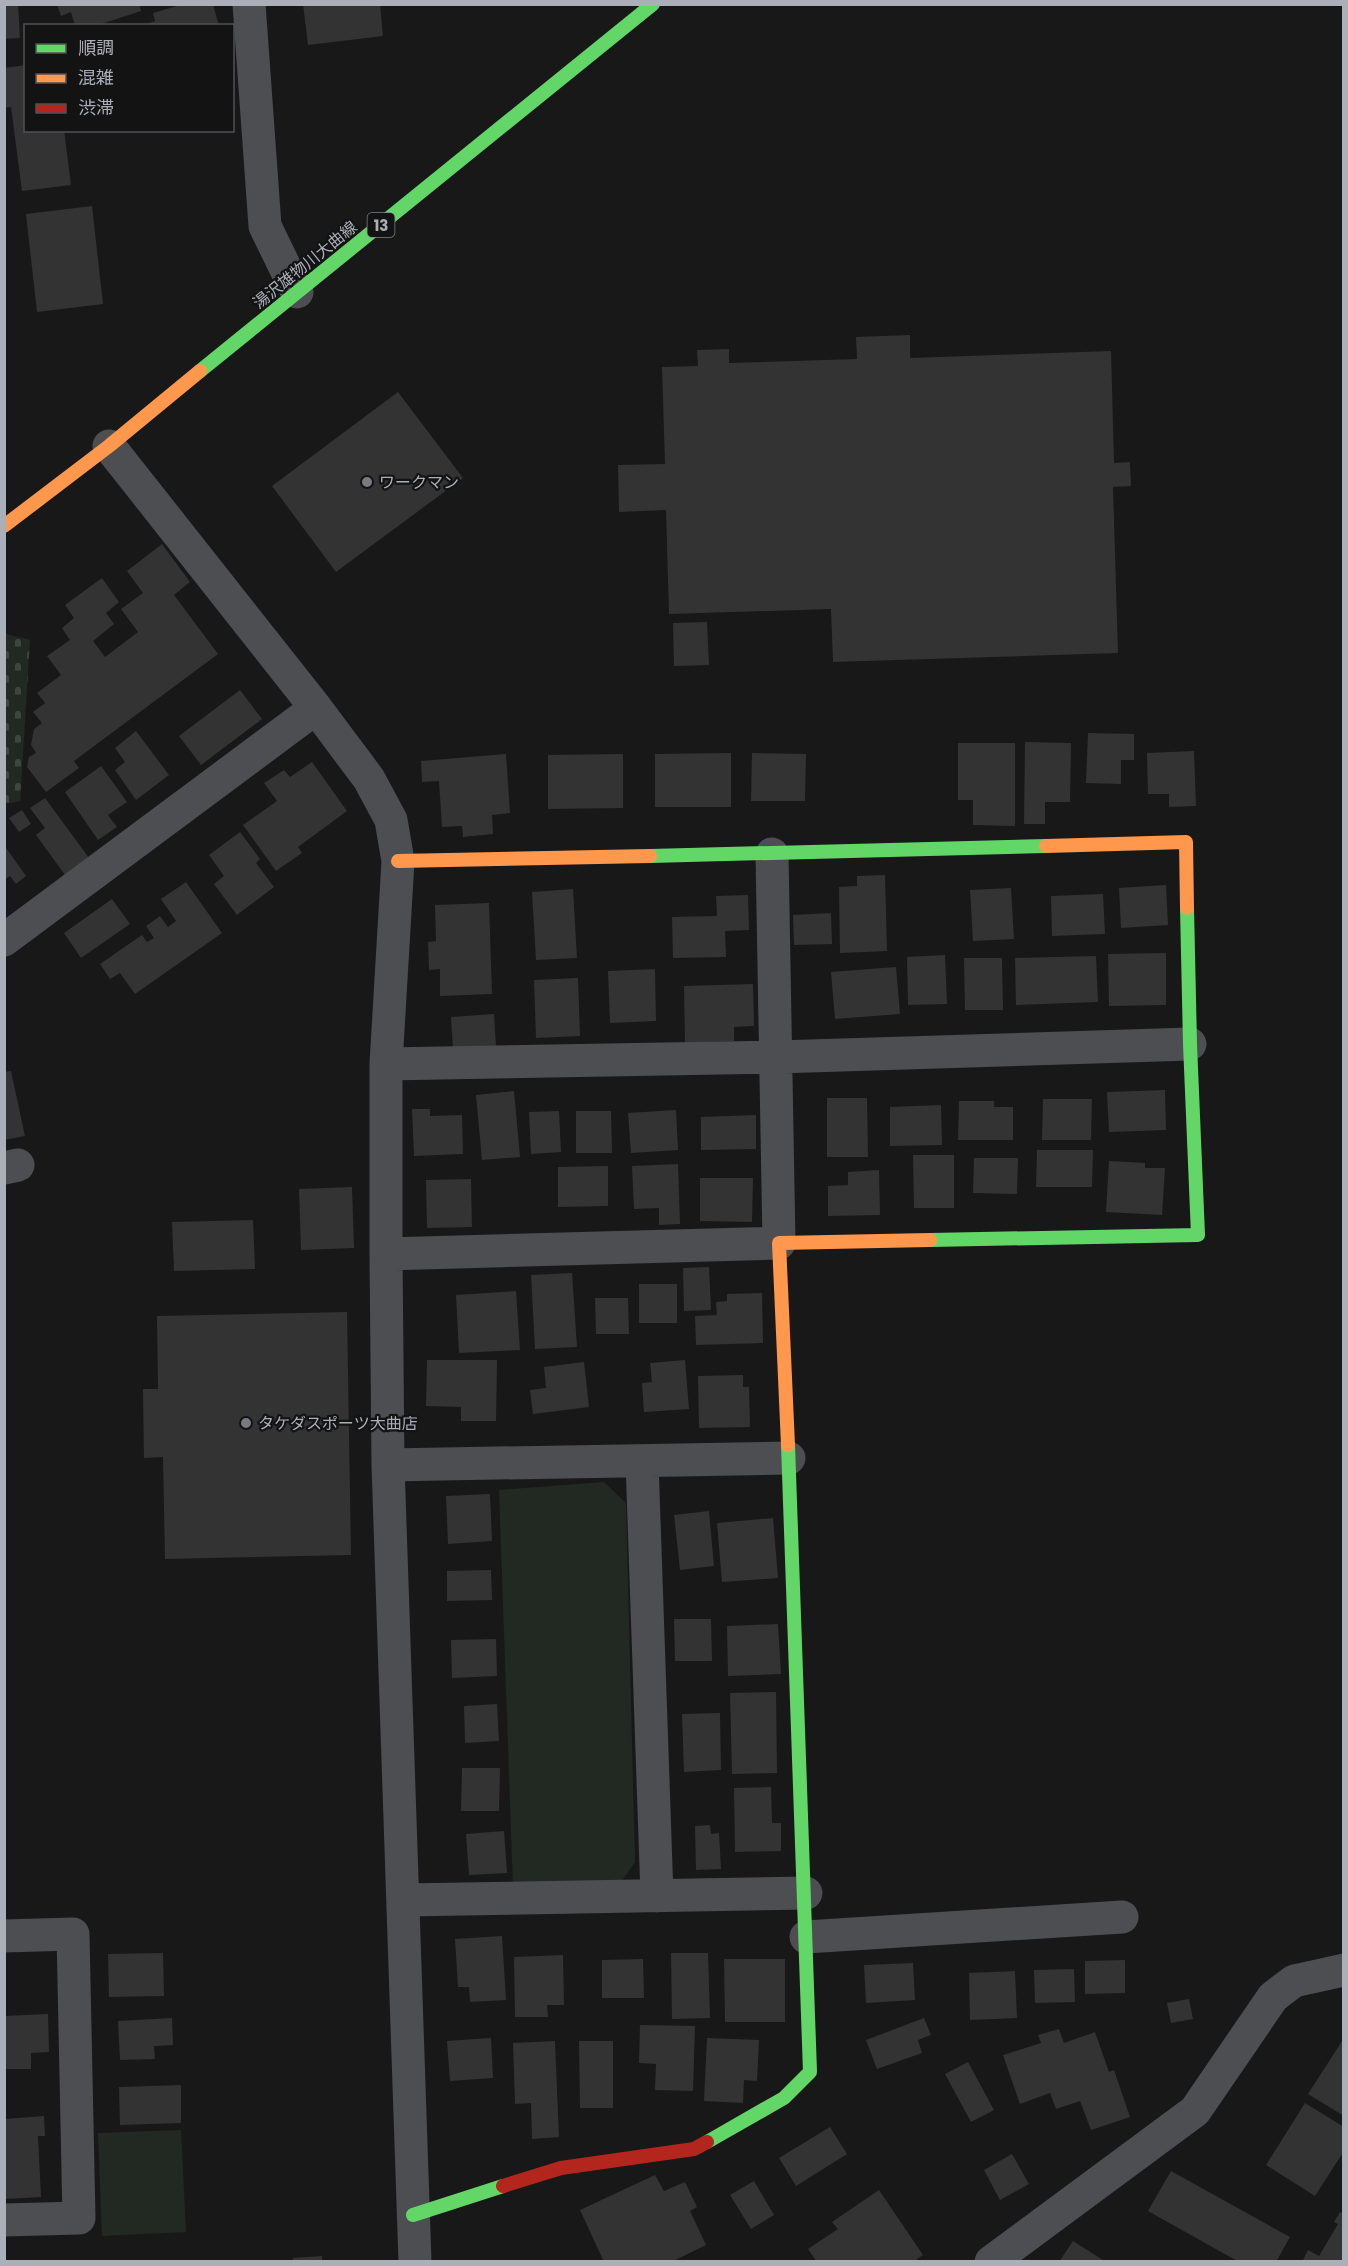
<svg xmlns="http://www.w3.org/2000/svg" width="1348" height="2266" viewBox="0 0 1348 2266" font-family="Poppins,'Noto Sans JP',sans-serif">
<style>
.grass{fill:#222923}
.cemetery{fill:url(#cemetery-stones)}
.building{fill:#333334}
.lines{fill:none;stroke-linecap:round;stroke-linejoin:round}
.street{stroke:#4d4e51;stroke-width:33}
.fast{stroke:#63d668;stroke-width:14}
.slow{stroke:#ff974d;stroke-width:14}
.jam{stroke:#b3261e;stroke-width:14}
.poi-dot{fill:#787a80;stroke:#131314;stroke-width:2}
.labels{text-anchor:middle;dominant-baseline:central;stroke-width:4.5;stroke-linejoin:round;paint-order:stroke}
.shield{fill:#131314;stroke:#7d8087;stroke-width:1.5}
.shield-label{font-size:15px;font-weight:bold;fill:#abafb8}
.street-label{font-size:16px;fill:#abafb8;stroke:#131314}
.poi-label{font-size:16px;fill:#abafb8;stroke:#131314;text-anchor:start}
</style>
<defs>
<pattern id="cemetery-stones" width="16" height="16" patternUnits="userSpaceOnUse" patternTransform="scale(1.5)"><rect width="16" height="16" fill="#222923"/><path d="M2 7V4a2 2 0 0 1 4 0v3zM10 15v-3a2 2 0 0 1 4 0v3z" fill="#3f4641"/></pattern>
</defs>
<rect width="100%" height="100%" fill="#181819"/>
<path class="grass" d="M604,1482L626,1503L635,1862L619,1885L513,1888L499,1490Z
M181,2130L186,2232L102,2236L98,2133Z"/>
<path class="cemetery" d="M5,634L30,640L20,801L5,804Z"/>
<path class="building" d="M4,4H18L20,38L4,39Z
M57,4H139L141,11L95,26H75L71,12L61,16Z
M184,4H213L219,26H141L155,21L153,13Z
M303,4H380L383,36L308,45Z
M26,65V130H64L71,185L22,191L11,107L4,108V68Z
M92,206L103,304L37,312L26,214Z
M910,335V358L1111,351L1114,463L1130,462L1131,486L1113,487L1118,653L833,662L831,609L669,614L666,510L619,512L618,465L665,464L662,367L698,366L697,350L729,349V363L857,359L856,337Z
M398,392L463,478L336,572L272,486Z
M162,544L190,582L174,595L218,654L74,761L79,768L46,792L27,767L29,757L36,753L31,745L34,729L42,723L33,712L45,703L37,693L61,675L47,656L70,640L62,628L74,618L65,605L102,578L119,602L106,613L114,624L93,641L105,657L138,632L121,609L143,593L127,571Z
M707,622L709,665L674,666L673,623Z
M240,690L262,719L201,765L179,736Z
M136,731L169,775L136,800L115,770L125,762L115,748Z
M1088,733L1134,734V760H1121V784L1086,783Z
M1025,742L1071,743L1070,802H1045V824H1024Z
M958,743H1015V826L973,825V800H958Z
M1194,751L1196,806L1169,807V794H1148L1147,753Z
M731,753V807H655V754Z
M752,753L806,754L805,801H751Z
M506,754L510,813L492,815L493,834L463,837L462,826L442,827L439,781L422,782L421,761Z
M623,754V808L548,809V755Z
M312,762L347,811L298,847L302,853L276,871L243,825L277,801L264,783L284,770L290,777Z
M101,766L127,802L108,815L117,827L98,840L65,792Z
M45,798L89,858L65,875L36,835L45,828L30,808Z
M22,810L31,824L19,832L9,818Z
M240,832L260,859L256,863L274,887L237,915L214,884L224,876L209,855Z
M4,845L26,876L16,884L10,876L4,880Z
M885,875L887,951L840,953L839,887L857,886V876Z
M186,882L222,933L135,994L120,973L110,979L100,964L142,935L147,942L154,938L146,926L160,916L168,927L176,921L161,899Z
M1166,885L1168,925L1121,928L1119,888Z
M1011,888L1014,939L973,941L970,890Z
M573,889L577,958L536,960L532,892Z
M1103,894L1105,934L1052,936L1051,896Z
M748,895L749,930L725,931L726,957L673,958L672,917L717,916L716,896Z
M112,899L130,924L81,958L64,933Z
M489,903L492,994L440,996V969L429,970L428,942L436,941L435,905Z
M831,913L832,944L794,945L793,915Z
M1166,953V1005L1109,1006L1108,954Z
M945,955L947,1004L908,1005L907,957Z
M1096,956L1098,1002L1016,1005L1015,958Z
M964,958H1002L1003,1010H965Z
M896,967L900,1014L835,1019L831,972Z
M655,969L656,1021L610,1023L608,971Z
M578,978L580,1036L536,1038L534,980Z
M753,984L754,1026L734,1027V1041L685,1043L684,986Z
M494,1014L496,1046L453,1049L451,1017Z
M11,1071L25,1136L4,1140V1072Z
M1165,1090L1166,1130L1109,1132L1107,1092Z
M514,1091L520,1157L482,1160L476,1095Z
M827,1098H867L868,1157H827Z
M1043,1099H1092L1091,1140H1042Z
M959,1101H994V1107H1013V1140H958Z
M941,1105L942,1145L890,1146V1107Z
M412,1109H430V1116L462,1115L463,1154L414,1156Z
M676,1110L678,1150L631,1153L628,1113Z
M559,1111L561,1152L531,1154L529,1112Z
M576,1111H611L612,1153H576Z
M756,1115V1149L701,1150V1117Z
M1037,1150H1093L1092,1187H1036Z
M913,1155H954V1208H914Z
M974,1158H1018L1017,1194L973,1193Z
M1109,1161L1145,1163V1168H1165L1162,1215L1106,1212Z
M678,1164L680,1224L659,1225V1208L634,1209L632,1166Z
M608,1166V1206L558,1207V1167Z
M879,1170L880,1215L828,1216V1186L848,1185V1172Z
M700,1178H753L752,1222L700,1221Z
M471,1179L472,1227L427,1228L426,1180Z
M352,1187L354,1248L301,1250L299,1189Z
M253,1220L255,1269L174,1271L172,1222Z
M709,1267L711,1310L684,1311L683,1268Z
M572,1273L577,1347L535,1349L531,1275Z
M639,1284H677V1323H639Z
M516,1291L520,1350L459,1353L456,1295Z
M762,1293L763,1343L696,1345L695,1316L717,1315L716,1302L727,1301V1294Z
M595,1298H628L629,1334H596Z
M347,1312L351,1555L165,1559L163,1457L144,1458L143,1389H158L157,1316Z
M427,1360H497L496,1421H461V1407L426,1406Z
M685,1360L689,1409L644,1412L642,1383L652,1382L650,1363Z
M584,1362L589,1407L533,1414L530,1390L546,1388L544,1367Z
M743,1375V1387H749L750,1427L699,1428L698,1376Z
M490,1494L492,1541L448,1544L446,1496Z
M709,1511L714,1566L680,1570L674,1515Z
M773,1518L778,1578L722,1582L717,1523Z
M491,1570L492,1600L447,1601V1571Z
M674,1619H711L712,1661H675Z
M778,1624L781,1674L728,1676L727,1626Z
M496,1639L497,1676L452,1678L451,1640Z
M776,1692L777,1773L732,1774L730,1693Z
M497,1704L499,1741L465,1743L464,1706Z
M720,1713L721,1770L684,1772L682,1714Z
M462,1768H500L499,1811H461Z
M771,1787L772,1823H781V1851L735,1852L734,1788Z
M710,1825L711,1834L719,1833L721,1869L696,1870L695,1826Z
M504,1831L507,1873L469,1875L466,1834Z
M502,1936L506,2000L470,2002L469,1987H458L455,1939Z
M163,1953L164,1996L109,1997L108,1954Z
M671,1953H708L710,2018L672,2019Z
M563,1955L564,2005H547L548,2017H515L514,1957Z
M643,1959L644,1998H602V1960Z
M724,1959H785V2022H725Z
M1125,1960V1993L1085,1994V1961Z
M913,1963L915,2000L866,2003L864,1965Z
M1074,1969L1075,2002L1035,2003L1034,1970Z
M1015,1971L1017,2018L970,2020L969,1973Z
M1189,1999L1193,2019L1171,2023L1167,2003Z
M48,2014L49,2052L31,2053V2069H4V2016Z
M172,2018L173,2045L154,2046L155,2059L120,2060L118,2021Z
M924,2018L931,2035L918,2040L922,2053L877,2069L866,2040Z
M640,2025L695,2026L693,2091L655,2090L656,2064L639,2063Z
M1059,2029L1064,2043L1095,2032L1109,2072L1114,2070L1130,2117L1091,2130L1080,2101L1056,2109L1050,2093L1020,2104L1003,2055L1041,2043L1038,2035Z
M491,2038L493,2078L450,2081L447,2041Z
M707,2038L759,2040L757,2081L744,2080L743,2103L704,2101Z
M1344,2038V2116L1308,2094Z
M555,2041L559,2137L532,2139L531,2103L515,2104L513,2043Z
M579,2041H613V2108H580Z
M968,2062L994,2110L971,2122L945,2074Z
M181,2085V2123L120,2125L119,2087Z
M1305,2103L1344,2127V2151L1315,2196L1266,2165Z
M44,2116L45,2136H38L41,2197L5,2199V2119Z
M830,2127L847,2154L796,2186L779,2158Z
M1012,2154L1029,2184L1000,2200L984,2170Z
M1171,2171L1290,2237L1276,2262H1239L1148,2211Z
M655,2175L664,2191L685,2182L697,2207L690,2211L706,2245L671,2262H604L580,2210Z
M754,2181L774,2215L751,2229L730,2195Z
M879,2190L923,2255L913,2262H817L808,2249L838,2229L832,2222Z
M1340,2212L1344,2214V2262H1302L1308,2250L1319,2256L1338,2224L1334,2222Z
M1073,2241L1106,2262H1059Z
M322,2256V2262H293V2258Z"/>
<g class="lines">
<path class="street" d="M249,4L265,226L297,292
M109,446L316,708L369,779L391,820L398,861L386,1064V1254L779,1243L772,854
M4,940L316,708
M386,1064L777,1057L1190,1044
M4,1168L18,1165
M386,1254L388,1465L415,2262
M642,1462L657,1896
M388,1465L789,1458
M404,1900L806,1893
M4,1936L73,1934L79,2218L4,2220
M806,1937L1122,1917
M991,2262L1195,2111L1273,1997L1294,1981L1344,1970"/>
<path class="fast" d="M200,371L653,4
M650,856L1046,846
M930,1240L1198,1235L1190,1044L1187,908
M707,2142L784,2098L810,2072L788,1445
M413,2215L503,2186"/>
<path class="slow" d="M4,526L109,446L200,371
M1046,846L1186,842L1187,908
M398,861L650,856
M788,1445L779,1243L930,1240"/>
<path class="jam" d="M503,2186L561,2168L694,2149L707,2142"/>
</g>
<g class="poi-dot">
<circle cx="367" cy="482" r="6"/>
<circle cx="246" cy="1423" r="6"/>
</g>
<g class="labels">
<rect class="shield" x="367.5" y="213" width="27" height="24" rx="4.5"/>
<g class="shield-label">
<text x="381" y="225">13</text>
</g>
<g class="street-label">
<text transform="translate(305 265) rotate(-39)">湯沢雄物川大曲線</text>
</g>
<g class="poi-label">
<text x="379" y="482">ワークマン</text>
<text x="258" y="1423">タケダスポーツ大曲店</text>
</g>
</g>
<rect width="1348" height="2266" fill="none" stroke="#abafb8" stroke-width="12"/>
<rect x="24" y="24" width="210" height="108" fill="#131314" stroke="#505156" stroke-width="1.5"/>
<rect x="36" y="44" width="30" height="9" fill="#63d668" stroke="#505156" stroke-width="1.5"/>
<text x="78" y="54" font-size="18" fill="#abafb8">順調</text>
<rect x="36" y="74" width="30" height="9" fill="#ff974d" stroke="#505156" stroke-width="1.5"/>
<text x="78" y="84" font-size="18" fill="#abafb8">混雑</text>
<rect x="36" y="104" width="30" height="9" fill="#b3261e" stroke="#505156" stroke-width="1.5"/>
<text x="78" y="114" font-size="18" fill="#abafb8">渋滞</text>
</svg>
